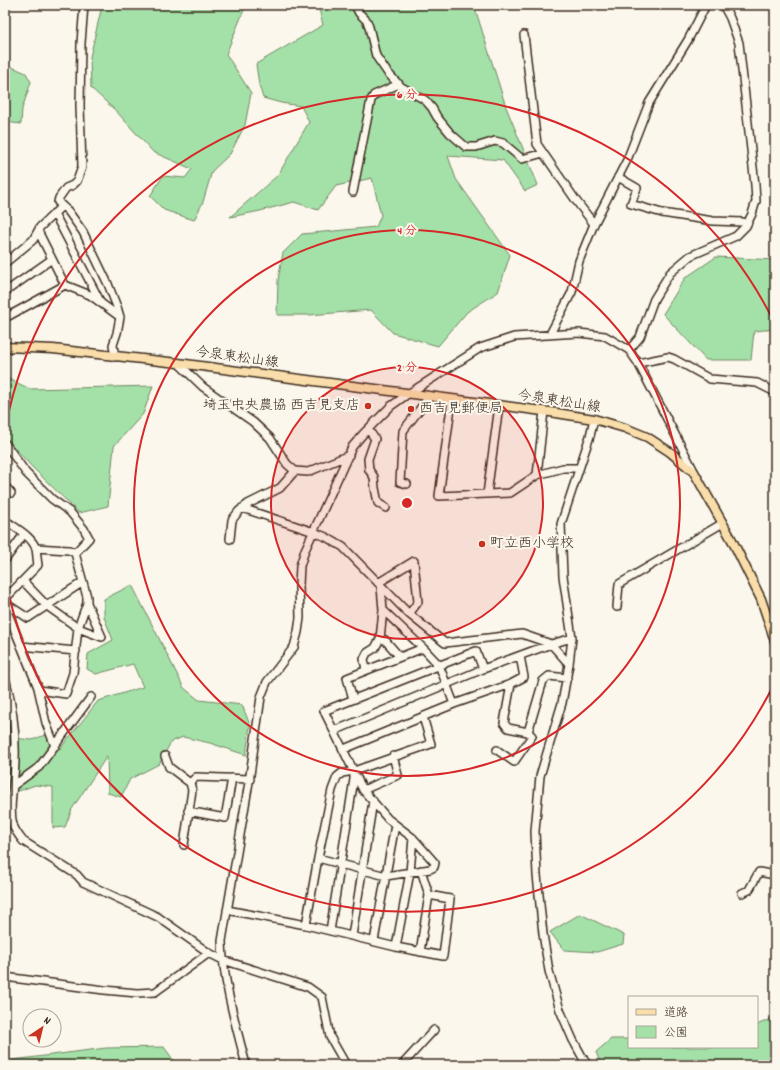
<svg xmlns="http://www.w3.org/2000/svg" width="780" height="1070" viewBox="0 0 780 1070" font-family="Dekko,'Klee One',sans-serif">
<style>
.green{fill:#a4e1a8;stroke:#708663}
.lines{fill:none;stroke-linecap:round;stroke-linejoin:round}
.minor-casing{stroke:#3b2a1e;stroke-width:10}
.major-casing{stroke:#3b2a1e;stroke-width:11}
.minor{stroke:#fbf7ec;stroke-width:7}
.major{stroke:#f9deab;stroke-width:8}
.ring{fill:none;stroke:#d62828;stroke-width:2}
.poi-dot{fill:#c8321e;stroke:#fbf7ec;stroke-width:1.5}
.labels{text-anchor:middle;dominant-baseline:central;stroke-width:4;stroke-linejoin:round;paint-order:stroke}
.street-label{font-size:14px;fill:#3b2a1e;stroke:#fbf7ec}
.poi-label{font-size:14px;fill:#3b2a1e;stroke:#fbf7ec;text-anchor:start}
.centre{fill:#d62828;stroke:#fbf7ec;stroke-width:2}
.ring-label{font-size:12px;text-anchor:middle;font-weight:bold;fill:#d62828;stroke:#fbf7ec;stroke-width:4;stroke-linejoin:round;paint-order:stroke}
</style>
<rect width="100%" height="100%" fill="#fbf7ec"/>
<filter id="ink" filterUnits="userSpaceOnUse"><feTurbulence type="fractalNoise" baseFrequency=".025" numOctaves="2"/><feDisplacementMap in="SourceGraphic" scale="8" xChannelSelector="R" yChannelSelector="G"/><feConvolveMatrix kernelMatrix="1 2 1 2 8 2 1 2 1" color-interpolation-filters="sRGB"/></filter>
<g filter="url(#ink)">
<path class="green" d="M105,5H246L226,54L251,93L245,125L230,154L212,171L203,202L194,220L164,210L150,196L163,176L185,178L192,169L153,152L116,111L91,88L90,57L101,10Z
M318,5H474L506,107L538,185L525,191L503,160L448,156L456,179L510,255L498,292L467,312L438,346L393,333L371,310L309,315H277L278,280L283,253L302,234L376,227L381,215L372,178L336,186L318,210L294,202L260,211L230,217L278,175L309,122L301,106L281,103L263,98L259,85L256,64L323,25Z
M5,64L26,73L31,82L22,109L21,124L5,122Z
M716,257L775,260V329L754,331L751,360H706L663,314L685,278Z
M5,377L30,389L153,386L143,414L114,446L108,506L79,513L31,466L5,437Z
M132,585L184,688L199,700L242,705L250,725L246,755L210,743L183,737L171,742L159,764L130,779L121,797L108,793L107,756L72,809L65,827L53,828V787L35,785L8,795L5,828V737L32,740L45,735L60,749L98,701L143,687L133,664L96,674L87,669L88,654L113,640L104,617V599Z
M580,914L624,935L623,944L597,952L564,950L550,932Z
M775,1017V1065H601L596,1052L611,1039H629V1047H757V1025Z
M164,1047L177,1065H5V1061L106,1048Z"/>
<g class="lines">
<defs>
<path id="minor" d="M84,5L81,43L80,106L82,167L77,181L73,185L66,188L59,198L58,202L68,211L83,232L108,284L117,307L120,317L117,333L113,345L115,357
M355,5L359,13L367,21L369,27L376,56L387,72L400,86L425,100L432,108L437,117L450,133L466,147H476L495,141L503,143L522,159L543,153
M524,35L537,144L577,202L594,224
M618,177L637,188L631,204L662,213L713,221L743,222L746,226
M353,192L371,100L374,95L399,84
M62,206L40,227L38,231L65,285L90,295L120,317
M54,213L100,301
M5,263L33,240L38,231
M5,292L52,259
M5,318L65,285
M550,334L572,292L579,261L594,224L627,160L649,103L688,40L706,5
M629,350L640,337L654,299L670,273L690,256L736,236L746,226L752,214L756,201L755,185L739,43L730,18L723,5
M178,363L203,387L253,422L270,438L287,464L295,471L308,472L349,455
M638,363L668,357L674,359L710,379L757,383L775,392
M452,400L439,496L510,493L537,475L563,468H579
M368,429L375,439L368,459L369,470L374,477L375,488L378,503L386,508
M5,443L26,473L52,499L70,512L84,529L89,538L75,553
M537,475L544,411
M407,484L400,482L403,431L429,397
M5,486L11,493
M487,494L499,406
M242,508L314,532L326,537L343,547L409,614L445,643L522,634L551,644L572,638
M5,520C15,528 32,536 36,549C37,554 37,560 38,565L5,599
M230,539L232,520L239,511L248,504L280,488L295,471
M5,560L24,534
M23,581L47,606L78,628L102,637L87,603
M378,583L414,561L418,602L409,614
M381,587L383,610L380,639L385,640L399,656
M5,603L28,618L83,582
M5,606L39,690L66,694L73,673L78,628L87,603V597L75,553L69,550L36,548
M617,607L619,584L723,523
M383,610L423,648L439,665L454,704
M21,646L76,651
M366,670L364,659L367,653L375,648L380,639
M5,677C12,703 16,733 15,760C15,781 8,805 13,825C15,831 19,836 23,841L77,875L83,882L158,917L209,953L223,960L308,987L322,997L330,1037L346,1065
M38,688L46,723L55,746
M353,699L347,678L423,648
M423,717L431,744L354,771L342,773L337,777L332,790L318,858L386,876L430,869L434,867L435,863L413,838L388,819L363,790L324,711L476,651L483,669
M334,731L483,669L551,644L569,664
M528,732L543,681L549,676L567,678
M5,748L15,750
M344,749L454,704L511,684
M497,750L514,762L532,736L528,732L508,728L504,723L511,684L524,677L520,656
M165,756L169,767L190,783L192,790L184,845
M190,783L196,777L250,779
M13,786L39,767L91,697
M363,790L398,775L393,756
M188,811L225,818L232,778
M742,893L749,890L759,872L775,875
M227,910L306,925L396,947L443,956L450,899L429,895
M306,925L318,858
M330,931L354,779V773
M352,936L373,801
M374,941L395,825
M396,947L410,872L413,838
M420,952L429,895L421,870
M5,977L104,990L137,993L155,992L209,953
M246,1065C236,1025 223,983 222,941L249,782L261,697L267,682L294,647L298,632L300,618L299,585L300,566L305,550L352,447L363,434L391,406L408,394L480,348L514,337L579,333L605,336L629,350L638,363L694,471
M402,1065L434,1030
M588,1065L584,1060L573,1040L560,1010L549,971L543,934L537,875L535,831L540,776L562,703L569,664L572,638L563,576L561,524L590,436L594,419"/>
<path id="major" d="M5,347L53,349L178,363L550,412L594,419L625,428L647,437L670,452L694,472L732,540L761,599L775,641"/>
</defs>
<use href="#minor" class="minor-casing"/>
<use href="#major" class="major-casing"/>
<use href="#minor" class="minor"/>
<use href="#major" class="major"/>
</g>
</g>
<circle cx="407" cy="503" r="136" fill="#d62828" fill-opacity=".12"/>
<g class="ring">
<circle cx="407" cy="503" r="136"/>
<circle cx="407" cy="503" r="273"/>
<path d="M775 682A409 409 0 0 1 6 581M6 425A409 409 0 0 1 775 324"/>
</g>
<g class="poi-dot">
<circle cx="368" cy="406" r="4"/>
<circle cx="411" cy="409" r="4"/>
<circle cx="482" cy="544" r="4"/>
</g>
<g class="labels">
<g class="street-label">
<text transform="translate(237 358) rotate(8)">今泉東松山線</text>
<text transform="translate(559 402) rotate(9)">今泉東松山線</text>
</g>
<g class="poi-label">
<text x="360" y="406" text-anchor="end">埼玉中央農協 西吉見支店</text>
<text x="419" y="409">西吉見郵便局</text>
<text x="490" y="544">町立西小学校</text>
</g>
</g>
<circle cx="407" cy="503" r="6" class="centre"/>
<g class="ring-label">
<text x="407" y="98">6 分</text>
<text x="407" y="234">4 分</text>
<text x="407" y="371">2 分</text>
</g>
<rect width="780" height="1070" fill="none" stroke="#fbf7ec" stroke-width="20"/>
<rect x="10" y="10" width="760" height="1050" fill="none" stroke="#3b2a1e" stroke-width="1.5" filter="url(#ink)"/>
<rect x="628" y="996" width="130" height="52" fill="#fbf7ec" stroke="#aea59a"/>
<rect x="636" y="1009" width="20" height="6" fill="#f9deab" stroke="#aea59a"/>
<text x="664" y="1016" font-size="12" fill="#3b2a1e">道路</text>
<rect x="636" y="1026" width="20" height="12" fill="#a4e1a8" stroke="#aea59a"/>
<text x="664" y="1036" font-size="12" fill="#3b2a1e">公園</text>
<g transform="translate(42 1028) rotate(35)"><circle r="19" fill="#fbf7ec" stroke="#aea59a"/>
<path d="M0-3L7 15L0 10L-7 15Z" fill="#c8321e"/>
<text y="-6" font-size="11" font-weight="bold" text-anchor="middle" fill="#3b2a1e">N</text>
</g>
</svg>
